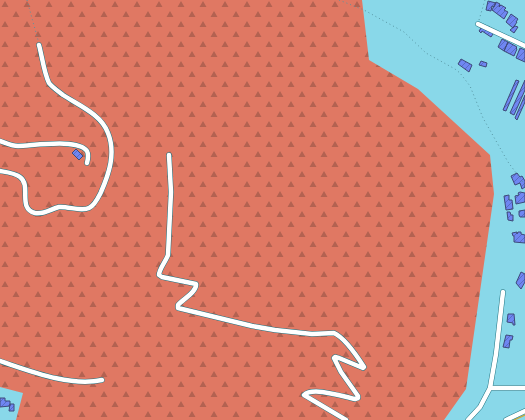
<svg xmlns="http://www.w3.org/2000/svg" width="525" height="420" viewBox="0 0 525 420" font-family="'Fira Sans Condensed',sans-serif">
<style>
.forest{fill:url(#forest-firs)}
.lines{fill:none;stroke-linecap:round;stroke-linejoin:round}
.stream{stroke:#ccac3f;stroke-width:1.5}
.building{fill:url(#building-hatch);stroke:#3e4a7a}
.street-casing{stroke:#1d7382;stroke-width:5.5}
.path{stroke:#5795a2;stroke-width:1;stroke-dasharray:1 3;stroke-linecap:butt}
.street{stroke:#fff;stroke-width:4.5}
</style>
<defs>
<pattern id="forest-firs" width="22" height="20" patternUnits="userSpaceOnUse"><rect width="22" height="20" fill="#e07863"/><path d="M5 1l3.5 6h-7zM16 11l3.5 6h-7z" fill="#b36251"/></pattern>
<pattern id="building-hatch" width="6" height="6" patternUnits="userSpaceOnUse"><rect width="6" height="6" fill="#6f86f2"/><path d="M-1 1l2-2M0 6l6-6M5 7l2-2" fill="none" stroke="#596dc4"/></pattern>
</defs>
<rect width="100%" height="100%" fill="#89d8e9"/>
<path class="forest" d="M0,0H362L369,60L418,89L490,155L494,194L466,389L444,420H16L23,393L0,387Z"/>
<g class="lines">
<path class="stream" d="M514,420L525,415"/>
</g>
<path class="building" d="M488,1L496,3L494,7L492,6L491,11L486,10Z
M496,2L500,4L499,7L501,5L506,8L504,10L508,12L504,19L492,10Z
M511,14L518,19L516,22H517L513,28L506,22Z
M483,25L487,28L488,26L495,31L491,37L482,31L481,33L479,31Z
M515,26L518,27L514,33L510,30Z
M502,39L508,42L504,51L498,47Z
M508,42L517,47L516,48L517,49L514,56L504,51Z
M520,48L525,50V62L516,58Z
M461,59L472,65L469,72L458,64Z
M481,61L487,63L486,67L479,65Z
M516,80L519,81L506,111L503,110Z
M525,80V90L514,115L510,113Z
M525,95V102L517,120L515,118Z
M76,149L83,156L79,160L72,153Z
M517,173L520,177L522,176L525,181V187L522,189L520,183L515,185L511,176Z
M520,192L525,193V202L516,204L515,196L519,195L518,193Z
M509,195V200H512L513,209L506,210L504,196Z
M525,210V217H520L519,215V211Z
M507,212H510L511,215H513V221L508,220Z
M517,232V234L518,232H521V234L525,235V243L514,242V236H513L512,233Z
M521,272L525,274V282L521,289L516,283Z
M508,314H514L515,325H513V323L507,322Z
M506,335L513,336L512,340H510L509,348L503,347Z
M0,398H5V401H10V406L0,407Z
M10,404H14V411H9Z"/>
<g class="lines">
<defs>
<path id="street" d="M478,24L525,46
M0,141C6,143 12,146 18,146C32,146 78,138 87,151C89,155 88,159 87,163
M169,155L171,192L168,255C166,261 159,269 159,275L162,277L196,284C197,292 183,299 178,305V308L252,326L275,330L312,334L334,333C345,338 357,356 364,367L363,368L339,358L335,357L334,358L341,372L358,396V398L355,399C344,397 313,386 304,395L346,420
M0,171C6,172 15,173 20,177C32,186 17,208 35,213C43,215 51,209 59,207C68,206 81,212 89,208C95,205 98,198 101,192C109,174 116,153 108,133C101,114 78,105 63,95C58,91 52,87 49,83C44,73 42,56 39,45
M0,361C30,371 70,387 102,380
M490,388H525
M468,420L480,407L490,388L496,354L503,292
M506,420L525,411"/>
</defs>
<use href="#street" class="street-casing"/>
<path class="path" d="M27,0L38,40
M339,0L364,10L404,32L426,53L455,69L460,73L470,86L483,118L508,162L525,185
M479,20L485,0"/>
<use href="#street" class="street"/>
</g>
</svg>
